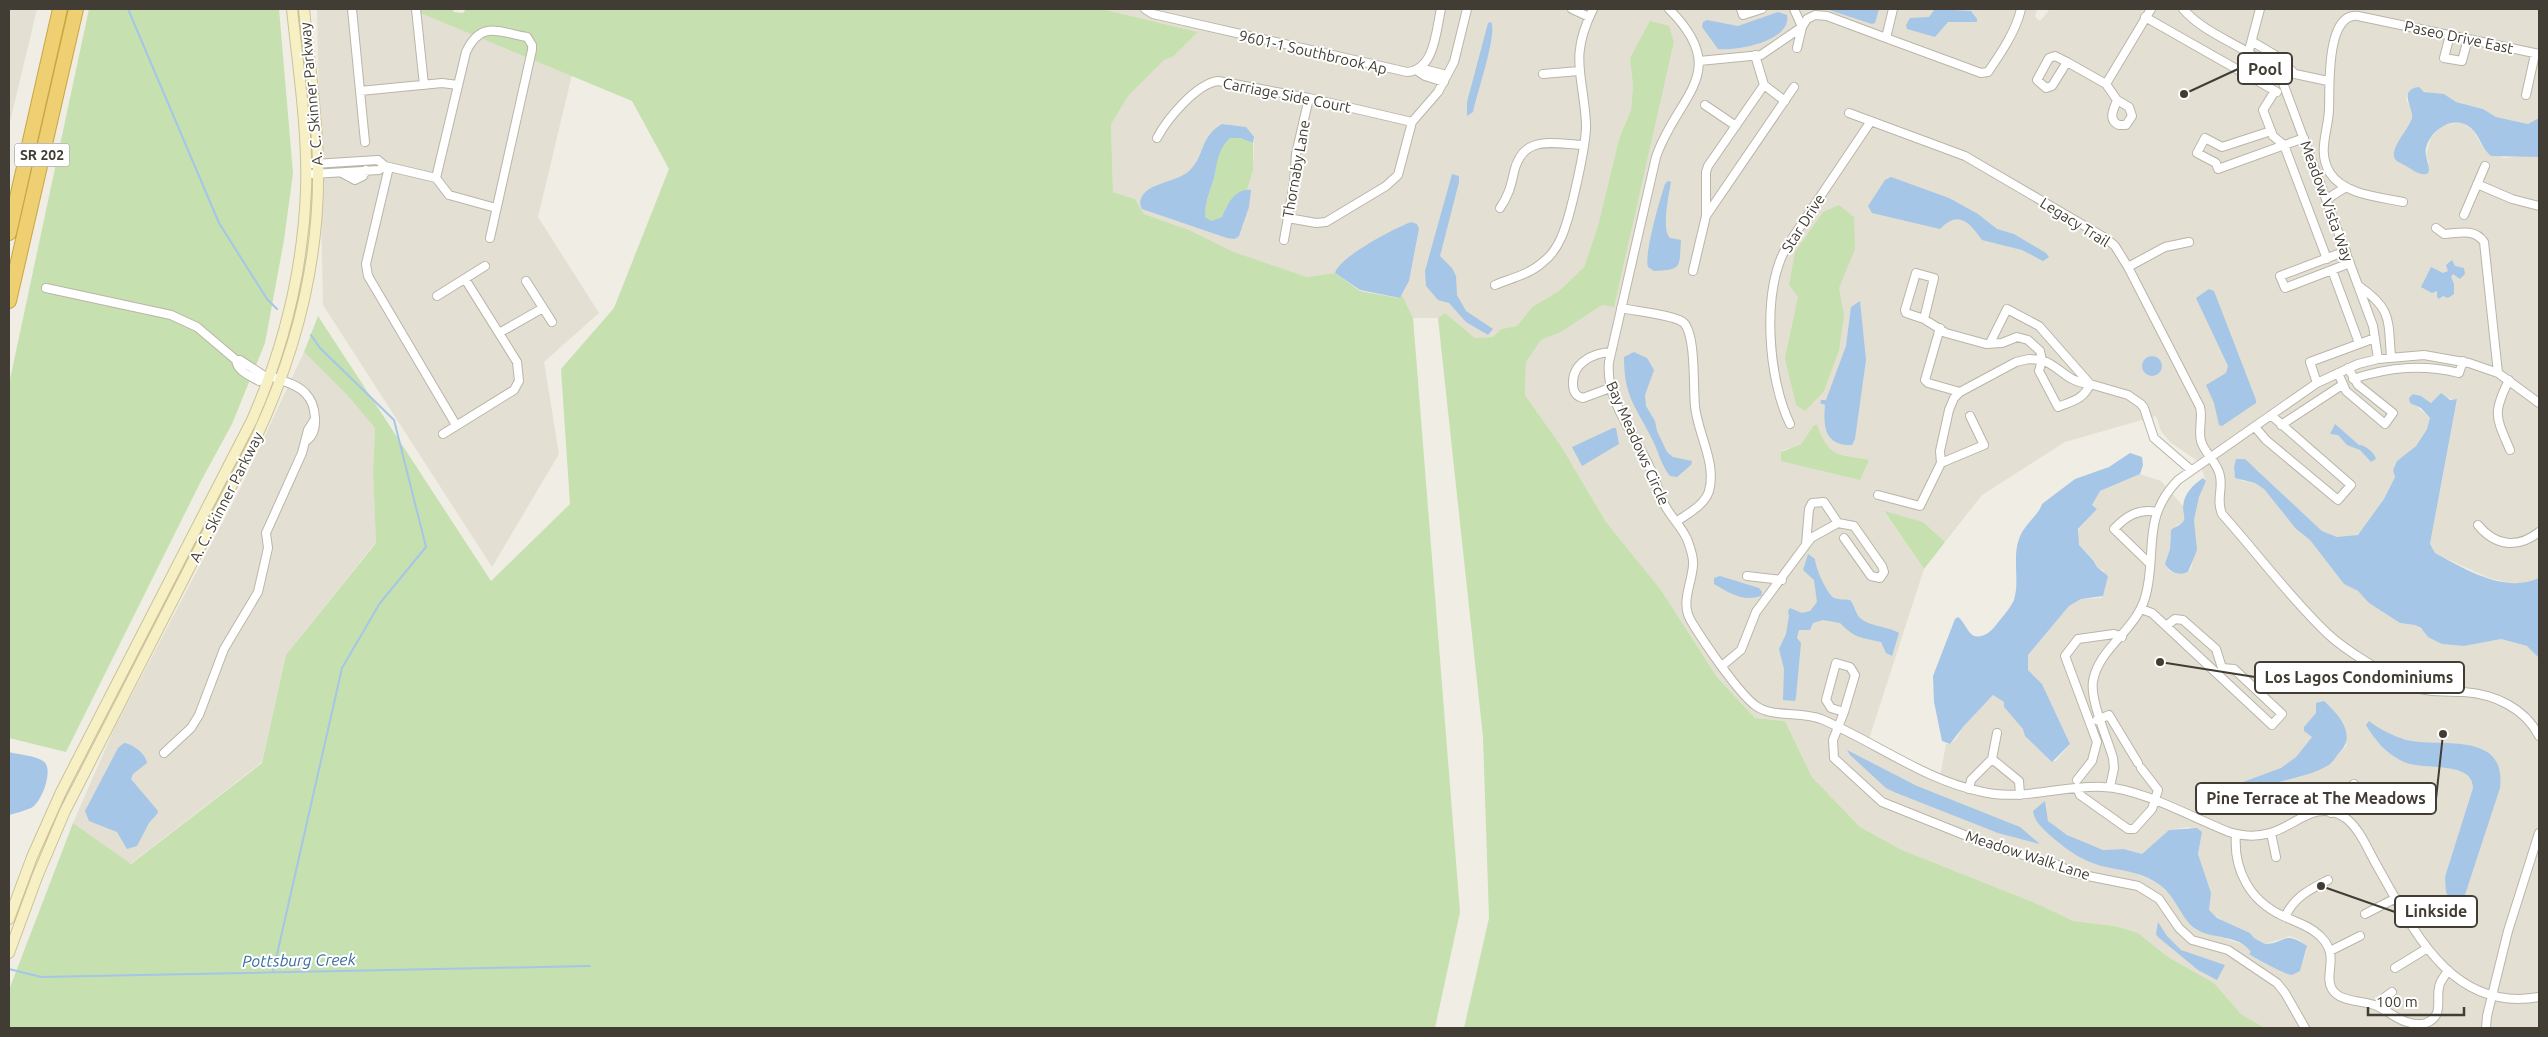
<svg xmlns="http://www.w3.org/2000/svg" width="2548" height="1037" viewBox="0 0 2548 1037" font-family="Ubuntu,sans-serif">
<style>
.residential{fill:#e3dfd2;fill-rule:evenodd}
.green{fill:#c6e0b0}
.water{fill:#a5c6e7}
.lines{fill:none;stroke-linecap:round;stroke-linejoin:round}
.stream{stroke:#a5c6e7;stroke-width:2}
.street-casing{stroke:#bab5a8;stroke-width:10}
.secondary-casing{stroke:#cbc298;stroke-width:12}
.highway-casing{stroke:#cba542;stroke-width:16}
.street{stroke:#fff;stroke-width:8}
.secondary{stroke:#f8f0c5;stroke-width:10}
.highway{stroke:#eecf71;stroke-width:14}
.labels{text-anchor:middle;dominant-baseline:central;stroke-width:4;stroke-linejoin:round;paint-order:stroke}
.shield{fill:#fff;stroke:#7a7771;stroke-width:1}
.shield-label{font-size:14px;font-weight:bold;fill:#413d34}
.street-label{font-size:15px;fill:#413d34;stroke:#fff}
.water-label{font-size:16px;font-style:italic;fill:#3a6ca1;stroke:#fff}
.leader{fill:none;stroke:#413d34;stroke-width:2}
.callout-dot{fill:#413d34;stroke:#fff;stroke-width:2}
.callout{fill:#fff;stroke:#413d34;stroke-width:2}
.callout-label{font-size:16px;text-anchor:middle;font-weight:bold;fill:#413d34}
</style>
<rect width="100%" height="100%" fill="#f0ede4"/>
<path class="residential" d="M9,9H37L9,126Z
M317,9H444L452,25L580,41L538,217L599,313L544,362L559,454L492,567L323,305Z
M1102,9H2037L2035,17L2040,21L2050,9H2539V118L2528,124L2496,117L2483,109L2456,102L2444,94L2430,93L2414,88L2407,95L2406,100L2413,112L2412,119L2402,136L2399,162L2409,167L2429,163L2426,155L2431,138L2441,126L2456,123H2462L2472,129L2483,147L2504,158L2523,156L2539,157V578L2527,583H2509L2489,578L2434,553L2430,544L2457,400L2439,396L2431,403L2421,396L2413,394L2414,404L2431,419L2429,425L2416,446L2397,461L2393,470L2395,477L2384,499L2364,530L2354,537H2337L2322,531L2256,469L2236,459L2234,467V473L2242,481L2255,483L2264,489L2296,529L2310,540L2344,584L2358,591L2369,603L2400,623L2415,625L2442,644L2464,646L2500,639L2527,646L2539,658V1028H2265L2241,1014L2214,983L2168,957L2138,933L2115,926L2073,921L2040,905L1902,850L1860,827L1812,777L1785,721L1755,718L1717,677L1661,590L1606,522L1561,446L1525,395L1526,362L1541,340L1561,332L1602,305L1614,306L1674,42L1669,26L1630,58L1633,86L1631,110L1619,139L1598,226L1584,267L1559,291L1532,307L1517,326L1501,329L1493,337L1475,338L1445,313L1438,318H1413L1402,295L1409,281L1419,230L1403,225L1355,253L1341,264L1335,273L1307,277L1234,252L1189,230L1144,214L1135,199L1113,192L1111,124L1129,95L1164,59L1174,56L1198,32ZM1222,124H1226L1254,137L1253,170L1247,190L1243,227L1160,184L1180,178L1189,171L1195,165L1209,134ZM2156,416L2161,431L2170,442L2199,462L2206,481L2199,497L2194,520L2195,534L2192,566L2189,572L2179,574L2169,571L2166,564L2170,549V537L2177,525L2183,523L2185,518L2183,506L2161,481L2140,474L2100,491L2094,497L2092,505L2097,509L2079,529L2078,536L2079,545L2093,559L2097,567L2104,571L2102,598L2081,599L2069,606L2028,655V670L2042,684L2070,744L2056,761H2052L2025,736L2024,729L2004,707V702L1993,695L1963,727L1956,739L1950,744H1946L1939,782L1867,745L1924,569L1884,512L1923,522L1945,542L1982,495L2065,442ZM1814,425L1825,447L1833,453L1868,460L1781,451L1801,444ZM2316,713L2347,745L2329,765L2303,776L2265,786L2240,798L2221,813L2231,789L2281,768L2296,757L2312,737ZM2047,803L2046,812L2048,821L2057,829L2085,844L2103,850L2125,849L2142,854L2169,830L2189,827L2202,832L2198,854L2210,896L2209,910L2212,914L2225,922L2250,933L2254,938L2265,944L2290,936L2300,940L2307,949L2300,971L2272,966L2249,954L2252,952L2245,945L2196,929L2171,895L2160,884L2128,870L2095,864L2061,845L2040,826Z
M304,352L347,395L375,428L373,472L376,542L286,655L262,762L130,864L73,823L115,727L240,489Z"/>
<path class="green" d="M89,9H279L293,173L284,240L265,343L232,424L201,481L66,752L9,738V384Z
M411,9H453L454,12L463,13L466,9H1102L1198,32L1174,56L1164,60L1129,95L1111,124L1113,192L1135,199L1144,214L1189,230L1234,252L1307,277L1335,273L1360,291L1399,298L1402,295L1413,318L1460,912L1435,1028H9V990L73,823L131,864L262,763L286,655L376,543L373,472L375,428L347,395L304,352L318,316L491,581L570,504L561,369L614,308L669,169L632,101Z
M1650,21L1669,26L1674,42L1614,307L1602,305L1561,332L1541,340L1526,362L1525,395L1561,446L1606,522L1661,590L1717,677L1755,718L1785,721L1812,777L1860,827L1902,850L2040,905L2073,921L2115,926L2138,933L2168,957L2214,983L2241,1014L2265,1028H1464L1489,918L1483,737L1438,318L1445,313L1475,338L1493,337L1501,329L1517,326L1532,307L1559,291L1584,267L1598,226L1619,139L1631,110L1633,86L1630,58Z
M1230,138H1240L1253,143V170L1247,190C1233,196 1228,202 1222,217L1211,221L1205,217C1205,201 1210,192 1214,178C1218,160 1215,152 1230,138Z
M1839,205L1854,217L1855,249L1839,288L1844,316L1839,350L1824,391L1805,411L1796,405L1785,358L1798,297L1789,285L1795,252L1823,212Z
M1814,425H1817C1830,459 1836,453 1869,460L1860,480L1781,461V452L1801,444Z
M1884,511L1923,522L1945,542L1924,569Z"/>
<path class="water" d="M1826,9H1879L1875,23L1872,24Z
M1935,9L1971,11L1977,19V22H1948L1935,37L1907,29L1906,25L1910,18L1929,17Z
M1778,12L1787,15C1792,41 1737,51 1718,49L1702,27L1703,22L1707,20L1738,26Z
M1491,22C1498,33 1476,96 1473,112L1467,116V102L1488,23Z
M2419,87L2424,92L2444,94L2456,102L2483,109L2496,117L2528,124L2539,118V157L2491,156C2482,149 2480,136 2471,128C2454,114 2431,129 2426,148C2424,155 2429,163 2429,171L2427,174C2417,175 2414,170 2406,166C2403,164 2397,162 2396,160C2387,151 2409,129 2412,118C2414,108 2397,90 2419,87Z
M1222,124L1246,127L1254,137L1253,143L1240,138H1230C1217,151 1218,161 1214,178C1210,192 1205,201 1205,217L1211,221L1222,217C1227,205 1235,188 1251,190L1249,207L1239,236L1235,239L1227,238L1142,209L1140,204C1141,182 1175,184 1189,171C1205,157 1199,137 1222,124Z
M1452,174L1459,176V182L1440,256L1452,268L1456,276L1457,295L1466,311L1493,329L1488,335L1466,322L1449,303L1438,300L1426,286L1425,271Z
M1891,177L1949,198L1978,214L1997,229L2014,234L2046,253L2049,257L2043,261L2022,250L1982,240C1970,223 1959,209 1940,229L1872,213L1868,206L1885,180Z
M1668,181L1671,182C1669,194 1661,229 1670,238L1681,240C1679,267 1683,270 1654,271L1648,267C1644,254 1660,199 1665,184Z
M1411,222L1417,224L1419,229L1409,281L1400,298L1360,290L1335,273C1339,257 1395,228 1411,222Z
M2452,260L2455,266L2464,268L2465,274L2460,279L2453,274L2451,277L2454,284V294L2448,298L2443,296L2439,299L2437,297V291L2432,293L2421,287L2431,267L2443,273L2448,271L2446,265Z
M2209,289L2214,291L2256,400V403L2222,426L2219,425L2214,403L2206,385L2226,373L2228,366L2196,298Z
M1860,301L1866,360L1855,439L1852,445C1825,446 1823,427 1825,405L1820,403L1821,400H1826L1846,346L1851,307Z
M1634,352L1647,358L1654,370L1645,395L1646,406L1655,421L1657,431L1667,452L1673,457L1692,461L1691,465L1677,477L1670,476C1661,465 1659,453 1653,441C1636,406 1624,398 1624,357Z
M2142 366a10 10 0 1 1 20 0a10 10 0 1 1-20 0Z
M2441,393L2450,400L2457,399L2430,544L2435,553C2465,569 2505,594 2539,578V658L2527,646L2501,639L2464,646L2442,644L2428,637L2421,628L2415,625L2400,623L2369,603L2358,591L2344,584L2310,540L2296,529L2264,489L2255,483L2235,478L2234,467L2236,459H2245L2322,531L2337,537L2358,535L2384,499L2395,477L2393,470L2397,461L2416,446L2427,429L2430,418L2421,408L2410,403L2409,398L2413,394L2421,396L2431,403Z
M2335,424L2359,445C2364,444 2375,453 2376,459L2371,462L2360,450L2347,445L2338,435L2330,434Z
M1613,428H1616L1619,444L1582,466L1572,447Z
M2130,453L2142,457L2143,465L2140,474L2100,491L2092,505L2097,509L2078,529L2079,545L2093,560L2097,567L2108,576L2103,596L2081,599L2069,606L2028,655V670L2042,684L2070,744L2052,762L2025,736L2023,729L2004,707V702L1993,695L1963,727L1950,744L1942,741L1934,702L1933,676L1955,619L1958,617C1965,622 1966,631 1974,636C1983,638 1991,632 1996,625C2002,617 2010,609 2014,600C2020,580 2012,558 2019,539C2024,524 2039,515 2042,504L2075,479L2109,467Z
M2203,478L2206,481L2199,497L2194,520L2197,550L2188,572C2178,576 2171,573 2165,564L2170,549L2171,530C2175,527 2183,524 2184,520C2185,516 2183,512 2183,507C2184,493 2193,485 2203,478Z
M1808,554L1815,559C1815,567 1827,594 1834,598C1839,600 1845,599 1850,600C1855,606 1855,612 1859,617C1869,627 1888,626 1899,633L1892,656L1886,653L1881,642C1860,637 1856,639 1840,623L1823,620L1813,623L1810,630H1799L1797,638L1801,643L1796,697L1795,701L1783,700L1784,669L1779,649L1786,634L1789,616L1788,611L1790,608L1802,613L1810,611L1817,602L1814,580L1803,570Z
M1720,576L1759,588L1762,592L1761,596C1743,602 1729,593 1714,584V578Z
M2324,701C2338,714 2357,734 2340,752C2336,756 2333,763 2327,766C2308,777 2286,779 2265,786C2248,792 2223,816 2208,814L2206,812L2207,807L2243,782L2281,768L2296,757L2312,737L2304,731V727L2316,713V703Z
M2369,721C2379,729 2393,736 2406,740C2441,748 2507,730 2500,788L2460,910L2455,909L2446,892L2445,877L2473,788C2473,760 2424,771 2404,762C2387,754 2376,742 2366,725Z
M124,743C133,744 146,754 147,763L133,774L131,779L158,811L157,814L149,823L137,846L127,849L117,832L89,821L85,811L118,748Z
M1847,750L1917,786L2020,827L2040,844L1998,833L1894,792L1886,788L1850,755Z
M9,752C19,755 34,755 43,761C55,768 41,804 31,808C24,811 16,813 9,815Z
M2045,801L2048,821L2067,835L2103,850L2124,849L2142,854L2169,830L2197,828L2202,832L2198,854L2211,893L2209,910L2217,918L2250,933L2254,938L2265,944C2285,944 2283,929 2307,946L2300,971C2297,972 2295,974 2292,975C2288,976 2253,957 2249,954L2251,952C2239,934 2213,940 2196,929C2182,921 2176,896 2160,885C2144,873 2125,871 2106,867C2086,863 2068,851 2053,838C2044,830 2035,823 2033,811Z
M2158,922L2167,936L2181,950L2225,965L2217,980L2198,970L2158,937L2156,934Z"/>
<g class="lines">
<path class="stream" d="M128,9L219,223L267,299L277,309
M9,969L41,977L590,966
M273,972L342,668L380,603L426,547L394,420L320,348L311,335"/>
<defs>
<path id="street" d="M352,9L365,142
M416,9L424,85
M1145,9L1153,14L1407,72C1435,70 1436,30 1441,9
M1572,9L1589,17
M1669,9C1733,73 1677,95 1656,157L1609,362C1605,400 1635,435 1650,468C1657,481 1659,497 1667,509C1673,519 1682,528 1687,539C1690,547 1694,557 1693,565C1692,584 1680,602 1691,621C1703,641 1739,694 1756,706C1773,718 1801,711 1821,719C1875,742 1926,781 1983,792C2023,801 2063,785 2103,787C2140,788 2193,818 2229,832C2242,836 2257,837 2270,833C2296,826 2315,799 2344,817C2359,827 2367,848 2376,864C2412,927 2450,1013 2539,997
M1741,9L1743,15L1762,9
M1794,9L1802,27L1797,48
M1893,9L1886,38L1981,73L1988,72C2001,53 2016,31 2021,9
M2183,9C2211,41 2260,48 2283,83L2373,326L2378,359
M2145,17L2277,92
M2450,35L2444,58L2462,61L2468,39
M2253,42L2275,55L2295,74L2328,81
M2248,54L2260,9
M2055,56L2067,62L2052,86L2046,88L2037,80L2049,58Z
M1699,61L1761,55L1802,27L1807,19L1815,15L1827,16L1886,38
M2067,62L2106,84L2117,100
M1416,70H1427L1447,75
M1416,70L1425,76L1444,82
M1543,74L1579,71
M2106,84L2151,9
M1764,85L1785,101
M360,91L442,83L458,85
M2275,91L2263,110L2273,136L2284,145L2327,259
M2526,95L2535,54
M2117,100L2129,107L2132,116L2126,125H2119C2107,120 2114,109 2117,100Z
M1705,105L1736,126
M1849,113L1965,156L2107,239L2115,246L2128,267L2200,407C2203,419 2198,430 2201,441C2205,454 2218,463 2220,476C2223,490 2216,499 2222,514C2257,553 2290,598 2328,634C2346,651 2385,674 2408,685C2425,693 2445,691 2464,692C2494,694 2525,708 2539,736
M2271,131L2222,147L2205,138L2197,153L2216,163L2218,169L2304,138
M1157,138C1167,119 1196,84 1218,81L1309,98L1412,122
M313,164L378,160L385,166L379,170L313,174
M385,166L436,178
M389,167L366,264L368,276L456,425
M342,173L355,180L363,176L366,170
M2477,184L2512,199L2539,206
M2327,199L2346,187
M2403,202C2380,197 2344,195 2330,173C2317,152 2328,132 2329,110C2330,91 2325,12 2358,16L2539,54
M1500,208C1508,197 1511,186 1514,172C1523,134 1552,144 1584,145
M2464,215L2485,166
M1706,216L1794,87
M1288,218L1316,223L1326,222L1386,186L1398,175L1412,122L1438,92L1454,62L1467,9
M2436,228L2444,234C2459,233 2474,228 2484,242L2498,373
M490,238L532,50V45L527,37C498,32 481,20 466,52L436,178L449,195L496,208
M1284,240L1294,183L1296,154L1309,98
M2346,251L2280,276L2285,288L2350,263
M2128,267L2165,247L2189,242
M2332,270L2359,343
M1693,271L1706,216V172L1708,166L1764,85L1755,55
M1916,273L1934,278L1924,319L1906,313L1905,310Z
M526,281L552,322
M1495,285C1512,278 1530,274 1543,262C1551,256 1557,247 1561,238C1570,219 1587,143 1586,123C1583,73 1569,58 1593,9
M2359,286C2392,309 2388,319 2391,357
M46,288L171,315L197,327L236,360
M437,296L485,266
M1621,308C1634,311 1676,315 1684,323C1696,336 1693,387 1695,406C1697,432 1717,463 1709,491C1705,505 1687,514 1676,522
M1940,328L1925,380L1928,383L1960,392
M499,333L543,308
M1990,343L2007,309L2039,326L2090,384L2128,395L2141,404L2144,408L2154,438L2191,470
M2338,373L2346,391L2385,424L2393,413L2358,385L2348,368
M266,377L240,360H236C237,371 250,376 259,381L270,376C281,380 299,385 306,394C316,404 320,432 306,441
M2353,379C2389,367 2422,364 2459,373L2463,361
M2509,380C2492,414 2496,417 2510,450
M2317,383L2310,362L2375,338
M1610,388L1583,398C1575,396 1573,391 1573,384C1572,363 1593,353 1611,352
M1790,424C1768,379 1761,291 1787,246L1871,121
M2281,425L2342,385
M2255,427L2266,440L2338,500L2351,485L2272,416
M443,434L514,390L519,381L517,362L465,279
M1941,463L1984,445L1970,416
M1878,495L1920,506L1941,463L1940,451L1949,410L1954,398L1960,392L2016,362L2029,359L2042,360L2039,371L2058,407C2073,401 2084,399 2090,384C2066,382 2061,367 2042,360L2040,351L2028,340L2017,337L2002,343L1986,344L1946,333L1924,319
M2478,525C2495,546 2518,549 2539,532
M1806,544L1809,509L1812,503L1824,502L1838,523
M2149,563L2114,529C2126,516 2139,508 2157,512
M1747,576L1782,580
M2141,609L2152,613L2166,626
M2175,619L2183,620L2216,649L2222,668L2234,669L2282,714L2272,725L2166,626Z
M1836,663L1850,667L1855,675L1844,712L1831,708L1826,700Z
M1723,665L1741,650L1756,612L1811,538L1838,523L1854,526L1882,566L1884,572L1880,578L1871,576L1844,538
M1844,712L1833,740L1834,758L1882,802L1992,846L2058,865L2073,873L2138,886L2159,899L2179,928L2192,940L2228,950L2277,983L2285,993L2305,1028
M2097,720L2109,715L2138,763
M164,753L191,728L199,715L224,649L258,592L268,548L266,533L302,453L308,430L315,419
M1992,759L2019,781L2020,795
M2077,780L2092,761L2097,742L2065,656L2078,639L2114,634L2122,637
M2110,787L2114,768L2113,758C2107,737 2090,701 2093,681C2099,648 2135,631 2145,598C2158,555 2140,519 2178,480L2317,383L2358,364L2378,359L2424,355L2469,363L2498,373L2539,403
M2077,788L2080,795L2128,829H2134L2152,809L2158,790L2141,768
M1969,789L1971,780L1992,759L1997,733
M2331,813L2336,798L2354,784
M2271,833L2276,857
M2236,834C2233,870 2250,901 2283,916C2296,922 2310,926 2320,936C2341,956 2323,974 2332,989C2340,1003 2364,1000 2377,1006C2388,1011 2396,1019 2407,1022C2413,1024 2420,1025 2426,1023C2444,1016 2436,1001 2439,987C2440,981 2445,976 2448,970
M2365,914L2396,898
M2285,917C2294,897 2309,890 2328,880
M2330,951L2360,936
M2395,968L2426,949
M2379,1007L2385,997L2392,992
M2486,1028L2487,1016L2508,931L2539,833"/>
<path id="secondary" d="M9,919L32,857L61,792L252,420C284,347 303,270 306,190C308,130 298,68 292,9
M9,953L37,877L65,811L255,440C296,353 320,260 318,164C317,112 309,60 304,9"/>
<path id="highway" d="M9,233L60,9
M9,301L76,9"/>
</defs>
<use href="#street" class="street-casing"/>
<use href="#secondary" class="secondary-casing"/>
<use href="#highway" class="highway-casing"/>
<use href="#street" class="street"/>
<use href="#secondary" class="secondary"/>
<use href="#highway" class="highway"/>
</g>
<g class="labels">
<rect class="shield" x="14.5" y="143.5" width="55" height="23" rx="4"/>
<g class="shield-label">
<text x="42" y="155">SR 202</text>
</g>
<g class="street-label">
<text transform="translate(2459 37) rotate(12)">Paseo Drive East</text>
<text transform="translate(1313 52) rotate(13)">9601-1 Southbrook Ap</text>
<text transform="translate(311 94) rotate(-95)">A. C. Skinner Parkway</text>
<text transform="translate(1287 95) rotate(11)">Carriage Side Court</text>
<text transform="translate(1296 169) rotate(-80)">Thornaby Lane</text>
<text transform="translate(2327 201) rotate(70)">Meadow Vista Way</text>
<text transform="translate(2075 222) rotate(32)">Legacy Trail</text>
<text transform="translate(1803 223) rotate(-57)">Star Drive</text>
<text transform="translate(1638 443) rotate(66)">Bay Meadows Circle</text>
<text transform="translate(226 497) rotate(-63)">A. C. Skinner Parkway</text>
<text transform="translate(2028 855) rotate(18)">Meadow Walk Lane</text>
</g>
<g class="water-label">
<text transform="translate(299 960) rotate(-1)">Pottsburg Creek</text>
</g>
</g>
<path class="leader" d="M2184 94L2238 69M2160 662L2255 677M2443 734L2436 799M2321 886L2395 912"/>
<g class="callout-dot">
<circle cx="2184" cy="94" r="5"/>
<circle cx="2160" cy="662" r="5"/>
<circle cx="2443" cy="734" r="5"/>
<circle cx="2321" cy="886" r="5"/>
</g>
<g class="callout">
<rect x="2238" y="53" width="54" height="31" rx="5"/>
<rect x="2255" y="662" width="209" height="31" rx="5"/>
<rect x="2196" y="783" width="240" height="31" rx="5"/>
<rect x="2395" y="896" width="82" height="31" rx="5"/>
</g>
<g class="callout-label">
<text x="2265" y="75">Pool</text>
<text x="2359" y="683">Los Lagos Condominiums</text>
<text x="2316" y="804">Pine Terrace at The Meadows</text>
<text x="2436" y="917">Linkside</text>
</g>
<rect width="2548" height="1037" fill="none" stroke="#413d34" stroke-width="20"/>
<path d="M2368 1007v8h96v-8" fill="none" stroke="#413d34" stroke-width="2.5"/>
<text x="2376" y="1007" font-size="15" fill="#413d34" stroke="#ffffff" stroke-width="4" paint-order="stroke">100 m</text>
</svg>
